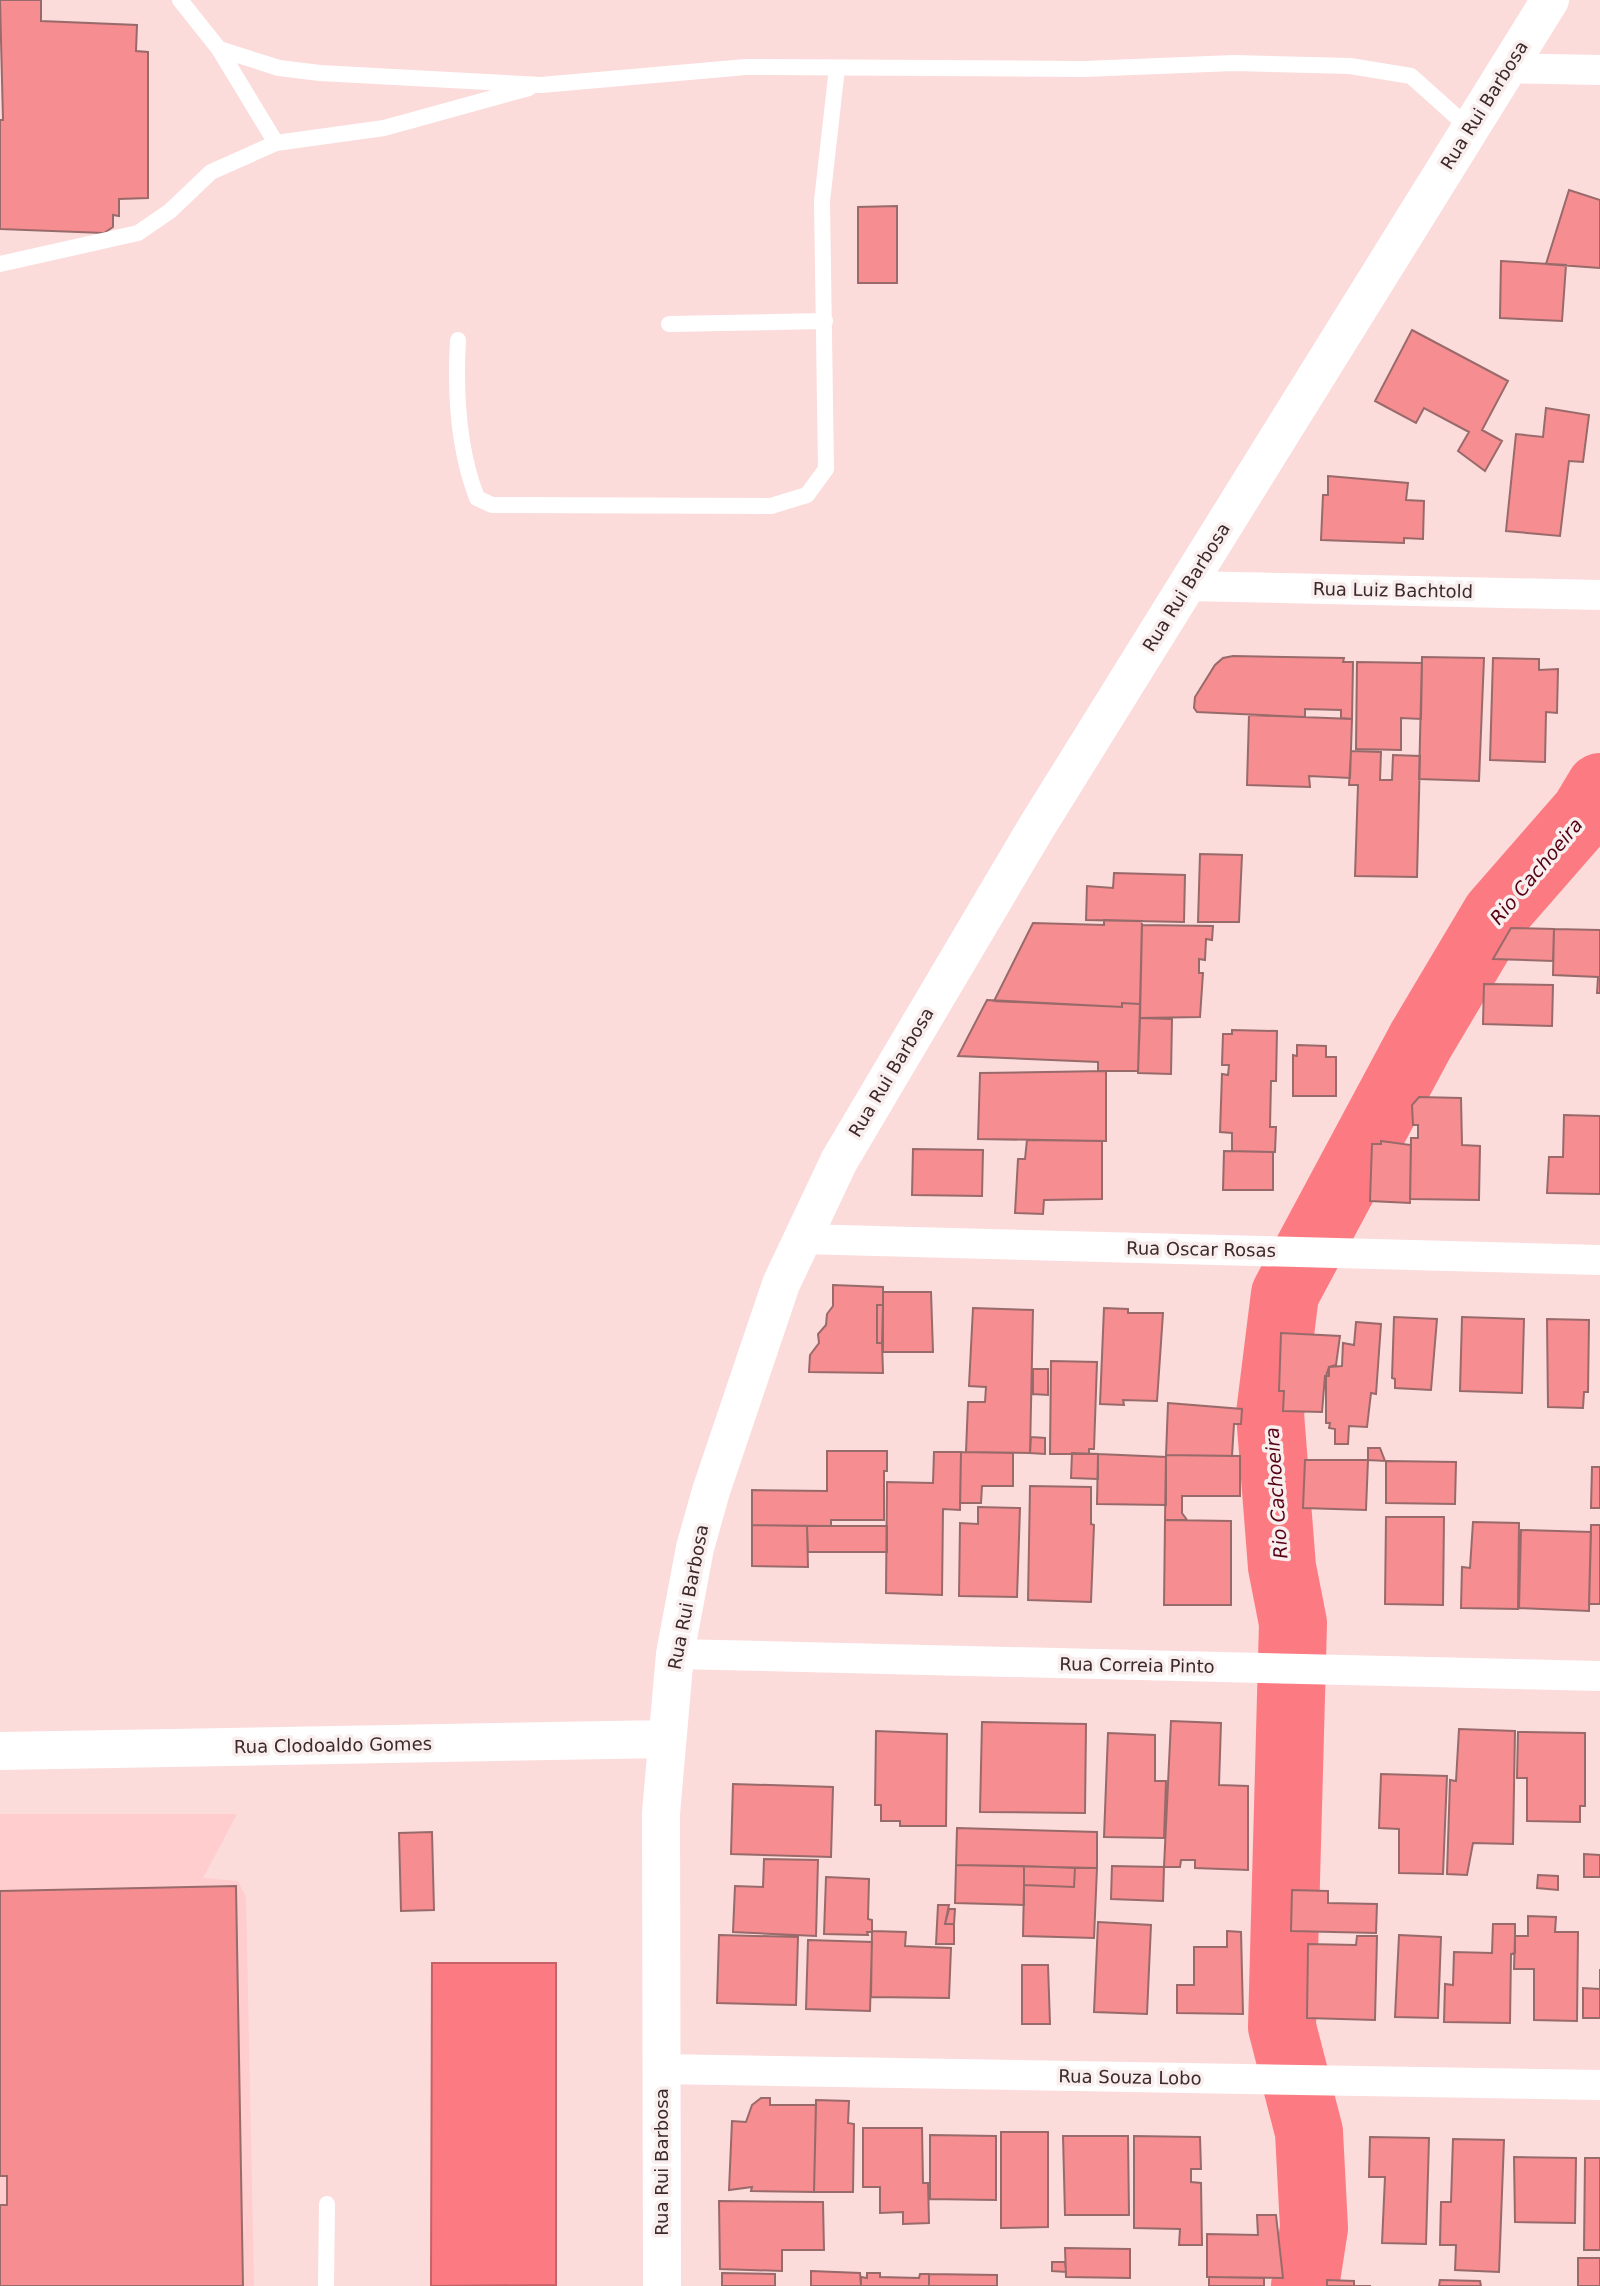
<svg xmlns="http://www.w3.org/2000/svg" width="1600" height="2286" viewBox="0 0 1600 2286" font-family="'DejaVu Sans',sans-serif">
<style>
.built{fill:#ffcdcd}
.water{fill:#fc7b82;stroke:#c36267;stroke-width:2}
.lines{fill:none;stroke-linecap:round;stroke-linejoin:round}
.river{stroke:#fc7b82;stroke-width:68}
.building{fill:#f68d91;stroke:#996a6a;stroke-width:2}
.lane{stroke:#fff;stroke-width:16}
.street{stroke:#fff;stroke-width:30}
.secondary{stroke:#fff;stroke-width:38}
.labels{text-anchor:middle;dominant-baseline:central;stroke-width:7;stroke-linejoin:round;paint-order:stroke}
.street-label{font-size:18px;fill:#3d2929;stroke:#f9eeee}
.water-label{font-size:19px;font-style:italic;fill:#560214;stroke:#f9eeee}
</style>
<rect width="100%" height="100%" fill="#fcdbdb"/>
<path class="built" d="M0,1814H237L203,1878L238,1881L246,1897L254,2286H0Z"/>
<path class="water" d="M432,1963H556V2285L431,2286Z"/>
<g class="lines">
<path class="river" d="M1305,2286L1314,2228L1309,2132L1282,2027L1293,1623L1282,1567L1270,1414L1285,1294L1421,1040L1496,914L1585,812L1600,787"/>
</g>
<path class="building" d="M0,0H41V21L137,25L136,51L148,52V198L119,199V216L113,215V227L104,233L0,229V120H3Z
M1569,190L1600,200V268L1546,264Z
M897,206V283H858V207Z
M1501,261L1566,265L1562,321L1500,318Z
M1412,330L1508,381L1482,430L1502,441L1485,471L1458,451L1469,432L1424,408L1416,423L1375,401Z
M1546,408L1589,415L1583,462L1569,461L1560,536L1506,531L1516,434L1543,437Z
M1328,476L1408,483L1406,500L1424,501L1423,539L1404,538V543L1321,540L1323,495H1328Z
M1233,656L1344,658L1343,662H1353L1352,719L1341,718V710L1305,709V717L1197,712L1194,708L1195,697L1215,665L1223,658Z
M1422,657L1484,658L1479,781L1419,779Z
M1493,658L1539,659V670L1558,669L1557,713L1546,712L1545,762L1490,760Z
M1357,662L1422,663L1421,719L1401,718V750L1356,749Z
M1249,715L1352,719L1350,778L1309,776L1310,787L1247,785Z
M1351,751L1381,752L1380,780H1392L1393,755L1420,756L1417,877L1355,876L1358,785H1349Z
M1200,854L1242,855L1239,922H1198Z
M1114,873L1185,875L1184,922L1086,920L1087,886L1113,888Z
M1104,920L1142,921L1140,1004L1122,1003V1007L994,1001L1033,923L1104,925Z
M1142,925L1213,926L1212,940L1206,939L1205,960L1199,959V973H1203L1200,1017L1140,1018Z
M1511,928L1554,929L1553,961L1493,959Z
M1554,929L1600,930V993H1597L1598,977L1553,975Z
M1484,984L1553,985L1552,1026L1483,1024Z
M987,1000L1122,1007V1003L1140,1004L1138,1071H1098V1062L958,1056Z
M1140,1018L1172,1019L1171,1074L1138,1073Z
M1232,1030L1277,1031L1276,1081H1271L1270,1127H1276L1275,1152L1232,1151V1133L1220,1132L1222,1074L1228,1075L1229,1065H1222L1223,1034H1232Z
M1297,1045L1326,1046V1057H1336V1096H1293V1055L1297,1056Z
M1106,1071V1141L978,1139L980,1073Z
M1419,1097L1461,1098L1462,1145L1480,1146L1479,1200L1410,1199L1411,1138H1418V1125H1413L1412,1105Z
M1564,1115L1600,1116V1194L1547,1193L1549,1157H1563Z
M1027,1140L1102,1141V1199L1044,1200L1043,1214L1015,1213L1018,1159H1025Z
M1381,1141L1411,1145L1410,1203L1370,1201L1372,1144H1381Z
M913,1149L983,1150L982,1196L912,1195Z
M1224,1151L1273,1152V1190H1223Z
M833,1285L883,1287V1305H877V1343H882L883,1373L809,1372L810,1355L819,1343L818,1334L826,1325L827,1314L833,1306Z
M883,1292H931L933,1352H883Z
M877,1305H883L882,1343H877Z
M973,1308L1033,1310L1030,1453L966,1452L968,1402H985L986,1387L969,1386Z
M1104,1308L1128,1309V1313H1163L1157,1401L1123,1400L1124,1405L1100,1404Z
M1394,1317L1437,1319L1431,1390L1395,1388V1379L1392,1378Z
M1462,1317L1524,1319L1522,1393L1460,1391Z
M1547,1319L1589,1320L1588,1392H1584L1583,1408L1548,1407Z
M1356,1322L1381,1324L1376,1394L1371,1393L1367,1427L1349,1426L1348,1444H1335V1429L1329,1428L1330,1423H1326V1376L1329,1367L1342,1366L1343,1343L1354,1345Z
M1281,1333L1340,1336L1336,1365L1329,1367V1376H1325L1322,1412L1283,1411L1284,1391H1279Z
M1051,1361L1097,1362L1094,1449H1089V1454H1050Z
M1033,1369H1048V1395L1033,1394Z
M1168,1403L1242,1409L1241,1424H1234L1232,1456L1166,1455Z
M1031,1437L1045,1438V1454L1030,1453Z
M1368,1448H1380L1385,1461L1368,1460Z
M827,1451H887V1471H884V1520H831V1526L752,1525V1490L827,1491Z
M934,1452H961L960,1510L943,1509L942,1595L886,1593L887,1482L933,1483Z
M961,1452L1013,1453V1486H982L981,1503H960Z
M1072,1453L1098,1454V1479L1071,1478Z
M1098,1454L1166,1457V1505L1097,1504Z
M1166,1455L1240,1456V1496H1182V1513L1187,1520H1165Z
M1305,1460H1368L1366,1510L1303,1508Z
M1386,1461L1456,1462L1455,1504L1386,1503Z
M1592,1467H1600V1508H1591Z
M1030,1486L1091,1487V1524L1094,1525L1091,1602L1028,1600Z
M978,1507L1020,1508L1017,1597L959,1596L960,1523L978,1524Z
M1386,1517H1444L1443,1605L1385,1604Z
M1165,1520L1231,1521V1605H1164Z
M1473,1522L1519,1523L1518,1609L1461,1608L1462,1567L1470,1568Z
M752,1525L807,1526L808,1567L752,1566Z
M1591,1525H1600V1604H1589Z
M807,1526H887V1552H808Z
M1521,1530L1591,1532L1589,1611L1519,1608Z
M1171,1721L1221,1723L1219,1785L1248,1786V1870L1195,1868V1860H1181L1180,1867H1164Z
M982,1722L1086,1724L1085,1813L980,1812Z
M1459,1729L1515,1731L1513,1844L1473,1843L1467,1875L1447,1874L1450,1780L1456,1781Z
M876,1731L947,1734L946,1826H900V1821H881V1805H875Z
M1518,1732L1585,1733V1806H1580V1822L1527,1821V1778H1517Z
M1108,1733L1155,1735V1781H1166L1164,1838L1104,1837Z
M1381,1774L1447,1776L1443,1874L1399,1873V1829L1379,1828Z
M733,1784L833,1787L831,1857L731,1854Z
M957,1828L1097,1832V1868L956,1865Z
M432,1832L434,1910L401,1911L399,1833Z
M1584,1854L1600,1855V1877H1584Z
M764,1859L818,1860L816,1936L733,1932L735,1886L763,1887Z
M956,1865L1024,1866V1905L955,1903Z
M1024,1866L1075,1868L1074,1887L1024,1885Z
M1112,1866L1164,1867L1163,1901L1111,1899Z
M1075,1868H1097L1094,1938L1023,1936L1024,1885L1074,1887Z
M1538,1875L1558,1876V1890L1537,1888Z
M826,1877L869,1879L868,1919L872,1920V1932H867L868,1935L824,1934Z
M236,1886L243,2286H0V2205H7V2176H0V1891Z
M1292,1890L1328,1891V1903L1377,1904L1376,1933L1291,1931Z
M938,1905H949L945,1924H954V1944H936Z
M949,1909H955L954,1924H945Z
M1528,1916L1556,1917L1555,1932H1578L1577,2021L1534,2020V1969H1514L1515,1936H1528Z
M1098,1922L1151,1925L1147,2014L1094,2012Z
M1493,1924H1515V1953L1511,1954L1510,2023L1444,2022L1445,1984L1453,1985L1454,1952L1492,1953Z
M872,1931L906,1932L905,1946L951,1948L949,1998L871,1997Z
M1227,1931L1241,1932L1243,2014L1177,2013V1985H1194V1947H1227Z
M719,1935L798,1937L796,2005L717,2003Z
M1399,1935L1441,1937L1438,2018L1395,2017Z
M1357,1936H1377L1375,2020L1307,2018L1308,1944L1356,1945Z
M808,1940L872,1942L870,2011L806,2009Z
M1022,1965H1048L1050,2024H1022Z
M1600,1969V2018H1583V1988L1600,1989Z
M761,2098H770V2105H816L814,2192L751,2191L752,2187L729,2190L732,2121L746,2122L752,2105Z
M816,2100L849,2101L848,2123L854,2124L853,2192H814Z
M863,2128H922L923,2183H928L929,2223L903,2224V2212L880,2213V2187H863Z
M1001,2132H1048V2227L1001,2228Z
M930,2135L996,2136V2200L930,2199Z
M1063,2136H1128L1129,2215H1065Z
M1134,2136L1200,2137L1201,2169H1191V2182L1201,2183L1202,2245H1179L1180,2229L1134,2228Z
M1370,2137L1429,2138L1426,2244L1382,2243L1385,2177H1369Z
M1453,2139L1504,2140L1499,2272L1455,2270L1456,2245H1440L1441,2202H1451Z
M1514,2157L1576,2158L1575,2223L1515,2222Z
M1585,2158H1600V2250H1584Z
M719,2201L823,2202L824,2250H782V2271L720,2269Z
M1257,2215H1276L1283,2278L1207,2277V2234L1258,2235Z
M1065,2248L1130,2249V2278L1066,2277Z
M1578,2258H1600V2286H1578Z
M1052,2262H1065L1066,2272L1052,2271Z
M811,2271L860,2273L861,2286H811Z
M722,2273L775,2274V2286H722Z
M867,2273H880V2277L919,2278L920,2274H929V2286H861V2277L867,2278Z
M929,2274L997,2275V2286H929Z
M1209,2277L1264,2278V2286H1209Z
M1327,2280L1354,2281V2286H1371H1327Z
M1440,2280L1480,2281L1481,2286H1439Z"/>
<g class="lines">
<path class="lane" d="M180,0L219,49L279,68L320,73L541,85L746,67L1084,69L1234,63L1350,66L1411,76L1469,128
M219,49L276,143
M0,264L138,233L170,211L211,172L276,143L384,128L529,88
M669,324L825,321
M458,340C455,392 458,449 477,498L492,505L771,506L807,495L826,469L822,201L837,68
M326,2286L327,2204"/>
<path class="street" d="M1506,68L1600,70
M1186,586L1600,595
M801,1239L1600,1260
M675,1654L1600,1676
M660,2069L1600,2085"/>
<path class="secondary" d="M0,1751L666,1739
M662,2286L661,1813L675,1654L695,1548L711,1491L781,1284L839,1161L1036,828L1550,0"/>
</g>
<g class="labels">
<g class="street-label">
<text transform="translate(1484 105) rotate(-58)">Rua Rui Barbosa</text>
<text transform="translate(1186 587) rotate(-58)">Rua Rui Barbosa</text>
<text transform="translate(1393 590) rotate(1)">Rua Luiz Bachtold</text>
<text transform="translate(891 1072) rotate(-59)">Rua Rui Barbosa</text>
<text transform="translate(1201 1249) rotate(1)">Rua Oscar Rosas</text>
<text transform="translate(688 1597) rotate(-79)">Rua Rui Barbosa</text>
<text transform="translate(1137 1665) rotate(1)">Rua Correia Pinto</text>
<text transform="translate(333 1745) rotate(-1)">Rua Clodoaldo Gomes</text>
<text transform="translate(1130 2077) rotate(1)">Rua Souza Lobo</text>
<text transform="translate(661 2162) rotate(-90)">Rua Rui Barbosa</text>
</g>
<g class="water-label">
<text transform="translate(1536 871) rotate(-50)">Rio Cachoeira</text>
<text transform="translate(1276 1493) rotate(-94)">Rio Cachoeira</text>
</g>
</g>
</svg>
